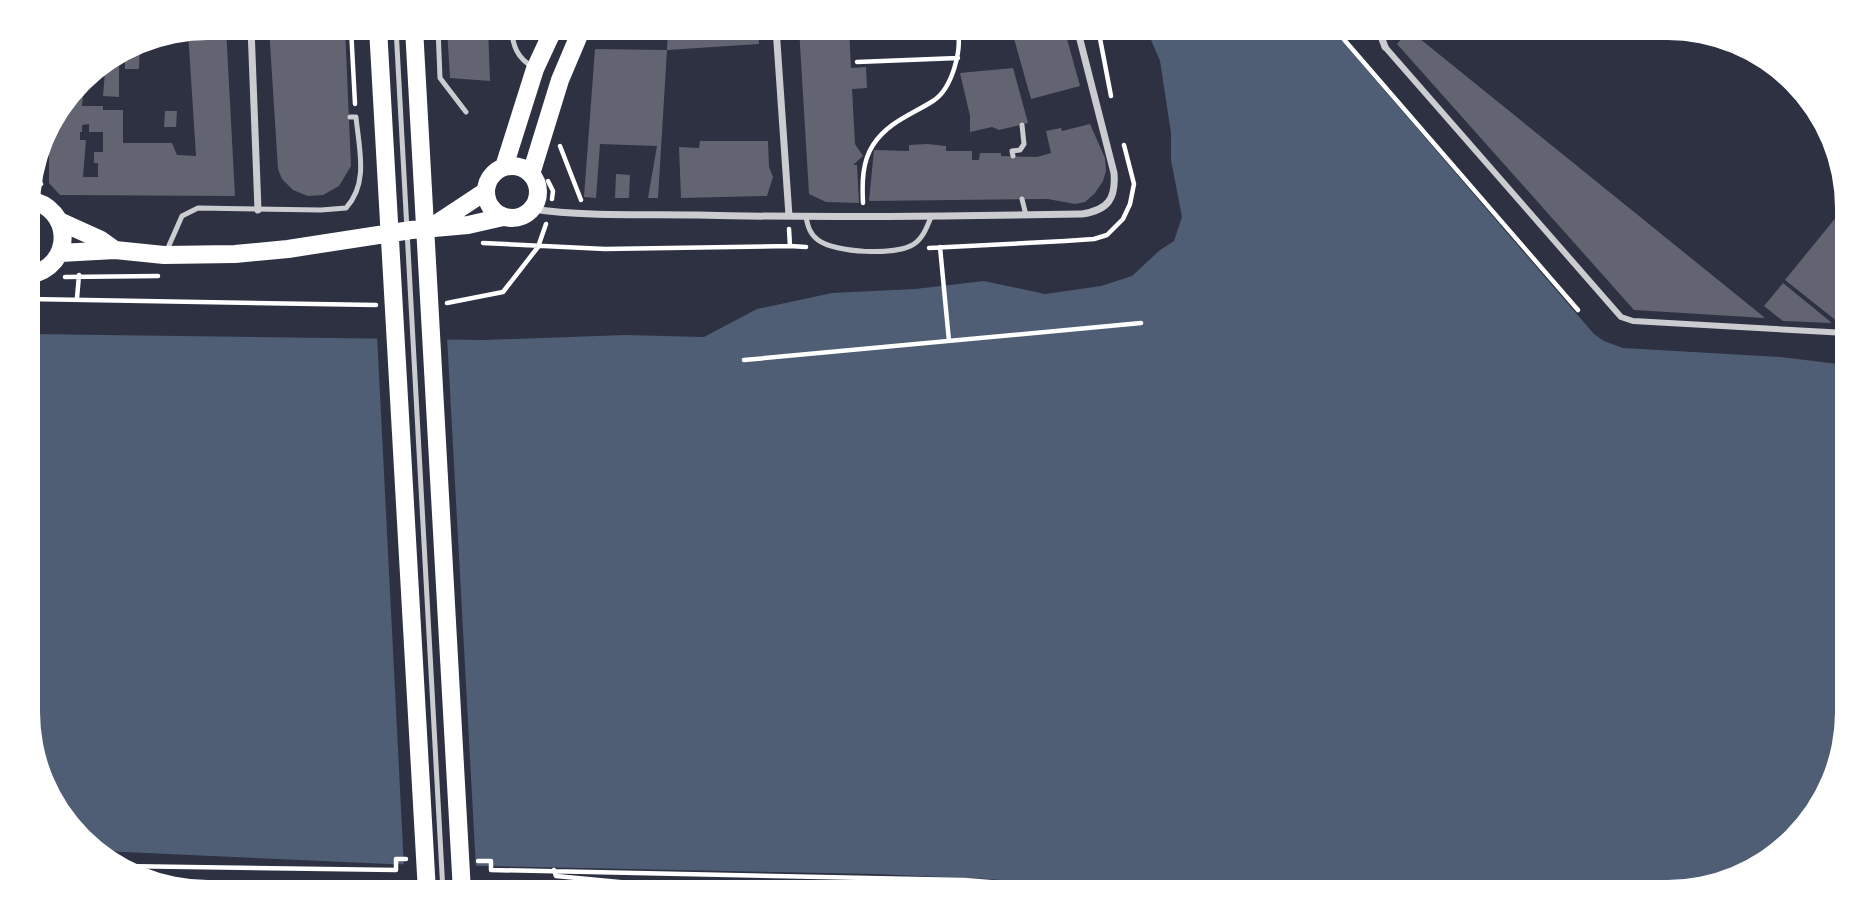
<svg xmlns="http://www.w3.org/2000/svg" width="1875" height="920" viewBox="0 0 1875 920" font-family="'Varela Round',sans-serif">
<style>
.water{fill:#4f5d75}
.pier{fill:#2d3142}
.building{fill:#626471;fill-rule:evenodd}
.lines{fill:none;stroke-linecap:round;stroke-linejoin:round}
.path{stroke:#fff;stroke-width:4.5}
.service{stroke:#caccd0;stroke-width:5}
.pedestrian{stroke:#caccd0;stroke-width:6}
.minor{stroke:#caccd0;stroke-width:7}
.primary{stroke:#fff;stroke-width:18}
</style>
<rect width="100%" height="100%" fill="#2d3142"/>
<path class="water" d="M1146,28H1331L1594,334L1604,341L1623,348L1781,357L1846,365L1847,712L1829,791L1767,862L1678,892H1127L989,879L874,874L389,864L102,851L65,821L30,736L29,334L484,340L625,335L704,337L757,309L832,293L915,289L984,281L1045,294L1101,286L1132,276L1160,250L1174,241L1182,217L1171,160V133L1160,61Z"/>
<path class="pier" d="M377,335L447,336L476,869L404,868Z"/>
<path class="building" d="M208,28H226L235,196L60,195L49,183V125L85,79L82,106H103V110H123V143H172L177,155L196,156L188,32ZM89,124V132H103V152H94V163H98V177H83L86,140H80V132H82V125Z
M269,28H345L351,166L339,186L323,195L308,196L293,190L282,179L278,169Z
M447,28H488L490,81L450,78Z
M668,28H758L759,44L667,50Z
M799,28H849L851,68L866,67L867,88L852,89L855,144L863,156L853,165H857L859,203L826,202L809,194Z
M1011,28H1064L1080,86L1031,99Z
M1409,30L1759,313L1765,318L1634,310L1397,44Z
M140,42L139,69H125V50Z
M595,49L667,50L658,198H648L657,146L600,144L596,198L584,197Z
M105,63H119V97L103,96L105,72H97V68Z
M1013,68L1028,123L999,130L992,127L970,132V116L960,73Z
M165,111H177L176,127H164Z
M1090,124L1105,158L1106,171L1103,181L1095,193L1085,202L1075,204L1048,199L869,201L874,150L909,151V145L927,144L946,146V151H972V160H979L980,153H1001V156L1037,157L1051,153L1046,131L1061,128L1062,131Z
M700,141H768L769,167L773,177L767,196L681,198L679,147L699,148Z
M616,174L630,175L629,198H615Z
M1846,205V313L1838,322L1785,280Z
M1783,283L1832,323L1783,321L1764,306Z"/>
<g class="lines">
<path class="path" d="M351,28L355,104
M1098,28L1111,96
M1334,28L1578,310
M857,62L958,58
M560,146L581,200
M34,177H37L41,184
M548,181L553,191L552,199
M863,203C862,183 862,162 873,145C888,122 911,115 933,101C952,89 963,49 957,28
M789,229L790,246L806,247
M483,243L605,249L790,246
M940,247L949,341
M929,248L1065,241L1094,239L1107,235L1123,219L1130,204L1134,184L1124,145
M65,277L158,276
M77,298L79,275
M29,299L376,305
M447,303L503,292L538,247L546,224
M744,360L1141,323
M478,861H491V870L964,880L1114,892
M120,866L396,870V859H406
M554,870L556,876L724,892
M233,892L303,890L333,892"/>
<path class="service" d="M396,28L443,892
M438,28L440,78L466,112
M511,28C513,46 517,58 533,67
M1013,156L1012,151L1020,150L1024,144L1022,125
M1022,199L1026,215
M806,217C808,227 810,234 818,240C835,253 896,256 914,244C923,238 927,227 931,217
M167,250L182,216L198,208L321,210L346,208C369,183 359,149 356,117H350"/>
<path class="pedestrian" d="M1385,47L1621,317L1633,321L1846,333"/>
<path class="minor" d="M251,28L258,210
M776,28L789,216
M1378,28L1385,47
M532,209C586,217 643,214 697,215C825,218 953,216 1082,214C1108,210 1116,199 1114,173L1077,28"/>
<path class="primary" d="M378,28L427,892
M414,28L462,892
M486 192a26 26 0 1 1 52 0a26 26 0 1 1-52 0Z
M504,167L535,69L554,28
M531,174L560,80L582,28
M28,200C74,207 74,267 29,275
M59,221L101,240L115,250
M433,226L486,191
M60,253L115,250L164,255L235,254L288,249L411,230L468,225L503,217"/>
</g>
<path d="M0 0H1875V920H0ZM208 40H1667A168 168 0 0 1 1835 208V712A168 168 0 0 1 1667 880H208A168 168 0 0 1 40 712V208A168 168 0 0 1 208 40Z" fill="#fff" fill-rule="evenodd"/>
</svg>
